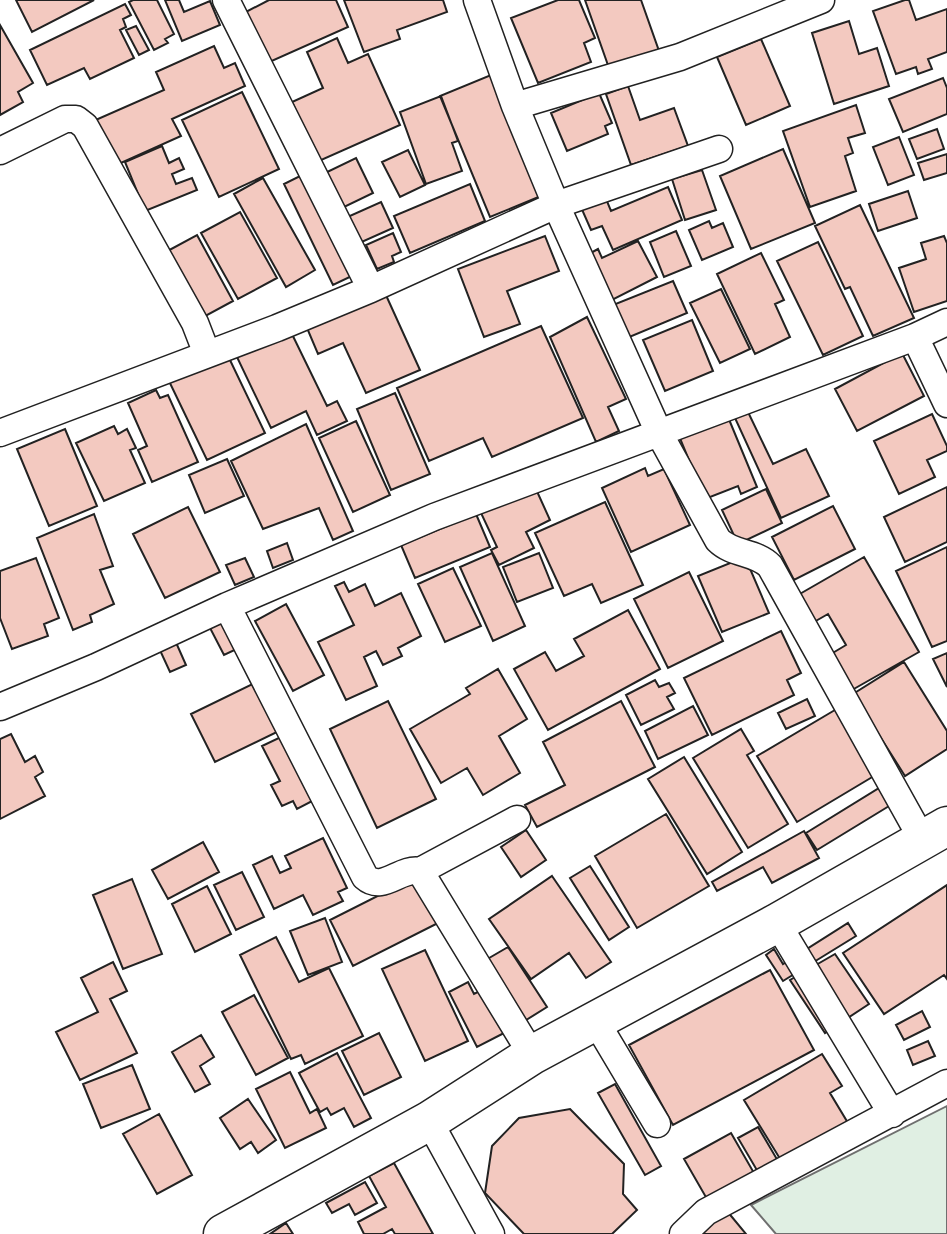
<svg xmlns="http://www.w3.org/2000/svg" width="947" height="1234" viewBox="0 0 947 1234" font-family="Cabin,sans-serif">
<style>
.green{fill:#e0efe3;stroke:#6f6f6f;stroke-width:2}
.building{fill:#f3c9c0;stroke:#222;stroke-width:2}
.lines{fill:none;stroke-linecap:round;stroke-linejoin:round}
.street-casing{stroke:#222;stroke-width:29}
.highway-casing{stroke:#222;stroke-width:41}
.street{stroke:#fff;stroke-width:26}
.highway{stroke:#fff;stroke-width:38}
</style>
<rect width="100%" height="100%" fill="#fff"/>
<path class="green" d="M947,1106V1234H776L751,1205Z"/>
<path class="building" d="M16,0H94L32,32Z
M133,0H157L174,34L165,39L168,43L154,50L129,2Z
M165,0H179L184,12L210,1L220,25L182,41Z
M269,0H336L348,27L265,64L242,14Z
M344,0H443L447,12L397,30L400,39L364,52Z
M558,0H579L595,38L584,43L591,62L538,83L511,18Z
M585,0H641L659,51L609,68Z
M905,0H909L916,20L947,9V52L928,59L932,69L918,74L916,67L896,74L873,11Z
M125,4L131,15L123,19L126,27L120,30L134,58L90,79L84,68L47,85L30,50Z
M849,21L859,54L877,48L889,86L834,104L812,33Z
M0,25L33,83L18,92L23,102L0,115Z
M136,26L149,50L139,55L126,30Z
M337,38L348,63L368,54L400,125L319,161L292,102L323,88L307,52Z
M761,39L790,106L746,125L717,57Z
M214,46L224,68L235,63L245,86L172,119L181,136L112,167L91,122L164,90L156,72Z
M491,75L541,196L490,217L440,96Z
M943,78L947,88V114L903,132L889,99Z
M628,86L640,120L674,108L688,146L631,165L606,94Z
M242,92L279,169L219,197L182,120Z
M599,93L612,123L605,126L608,134L567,151L551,113Z
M441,96L458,141L452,143L462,171L426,184L400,112Z
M856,105L865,133L848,138L853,153L845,156L856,191L810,207L783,131Z
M937,129L944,149L917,159L909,139Z
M899,137L914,175L888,185L873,147Z
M162,146L169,163L179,158L184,169L172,174L176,184L192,178L197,190L145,211L125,162Z
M783,149L815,223L751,249L720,176Z
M408,150L425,185L400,197L382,162Z
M947,154V173L924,180L918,163Z
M356,158L373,193L340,209L323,174Z
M702,170L716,210L685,220L672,179Z
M302,175L356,274L333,285L284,184Z
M263,178L315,270L286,287L234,194Z
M470,184L485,221L410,253L394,216Z
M668,187L682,220L613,250L602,226L591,230L580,205L604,194L611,211Z
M908,191L917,218L878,231L869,204Z
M381,202L393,228L355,245L343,219Z
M860,205L914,318L873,336L850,287L845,289L815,226Z
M240,212L277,278L238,299L201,233Z
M709,221L712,228L723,223L733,247L702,260L689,230Z
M676,231L691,266L664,277L650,242Z
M393,233L401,252L392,256L394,262L377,269L366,245Z
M197,235L233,301L198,320L162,254Z
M545,236L559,271L507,291L520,324L484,337L458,269Z
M944,236L947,243V301L914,312L899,268L926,259L921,243Z
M638,241L657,277L610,301L587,255L598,249L602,258Z
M818,242L863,336L823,355L777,261Z
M761,253L784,300L775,304L790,337L755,354L717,274Z
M673,281L687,313L627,338L613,305Z
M721,289L750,349L720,363L690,303Z
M385,293L420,370L366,393L343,343L318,354L307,328Z
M587,317L626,399L608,407L619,431L596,442L550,337Z
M692,320L713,371L665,391L643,340Z
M541,326L583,418L492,457L483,438L429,461L397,388Z
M290,330L327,406L337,401L347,421L317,435L306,411L271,428L236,355Z
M902,353L924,396L857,431L835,389Z
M229,358L265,433L207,460L168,379Z
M156,390L160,398L168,395L198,462L152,482L138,450L147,446L128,403Z
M395,393L430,474L391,490L357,409Z
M748,412L773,464L806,449L829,496L781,518L735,418Z
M932,414L947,446V451L927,460L935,477L899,494L874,441Z
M728,417L757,487L741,494L738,486L705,499L679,436Z
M356,421L390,495L353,512L319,438Z
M306,424L353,531L333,540L319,508L263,529L231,461Z
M114,426L118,434L127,429L136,448L130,450L145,483L104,501L76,443Z
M65,429L97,506L49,526L17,449Z
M227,459L244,496L205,513L189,475Z
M645,468L648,476L664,469L690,525L631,552L602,488Z
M535,487L550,520L526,532L534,548L499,565L491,550L497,547L481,513Z
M947,487V542L905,562L884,517Z
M766,489L782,523L738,544L722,510Z
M605,502L643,585L601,603L592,584L564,596L535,533Z
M833,506L855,549L794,580L772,537Z
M188,507L220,572L165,598L133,534Z
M94,514L113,566L100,570L114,604L90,615L92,622L73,630L37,538Z
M476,514L490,547L415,578L401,545Z
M287,543L293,560L273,568L267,551Z
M947,547V641L932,647L896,571Z
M492,553L525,626L493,641L460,567Z
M539,553L553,588L517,602L503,567Z
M745,557L769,613L722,632L698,576Z
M864,557L919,652L852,690L831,654L846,645L828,614L814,622L798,595Z
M36,558L59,618L44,624L48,636L12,649L0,618V571Z
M245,558L254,577L235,585L226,565Z
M453,568L481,626L445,642L418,584Z
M689,572L723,641L668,668L634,599Z
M344,582L349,592L365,584L375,606L401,593L421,636L398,648L402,656L383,665L376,651L364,657L377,686L346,700L318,642L354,625L335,586Z
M286,604L324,675L293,691L255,621Z
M628,610L660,669L548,730L514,669L545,652L556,671L584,656L574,639Z
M227,618L241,647L224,655L209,626Z
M781,631L801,673L787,680L794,695L712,735L684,678Z
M174,638L186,665L170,672L158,646Z
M947,653V687L933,659Z
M904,662L947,731V749L905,776L853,694Z
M498,669L527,719L499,736L520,773L483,795L467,768L441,783L410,729L470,694L466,688Z
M655,680L659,687L669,683L675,693L667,697L674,709L641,725L626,695Z
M259,681L277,732L215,762L191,714Z
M807,699L815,716L786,729L778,713Z
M388,701L436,799L377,828L330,729Z
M621,701L655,767L537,827L525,805L565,785L543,742Z
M693,706L708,735L658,759L645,731Z
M840,707L879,773L797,822L757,756Z
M741,729L754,751L747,755L788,824L748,848L693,758Z
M11,734L25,762L35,756L43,772L35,777L45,796L0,819V739Z
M285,735L318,798L297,809L293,801L282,806L271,785L280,781L262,746Z
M684,757L742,852L707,874L648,779Z
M884,785L894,803L817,850L806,833Z
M666,814L709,886L637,928L595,856Z
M526,830L546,860L521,877L501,847Z
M804,831L819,858L772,883L763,867L717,891L712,882Z
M323,838L347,888L338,892L343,901L313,915L303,895L274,909L253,865L272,856L280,873L291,868L285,856Z
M203,842L219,872L168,899L152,870Z
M590,866L629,927L609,940L570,878Z
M242,872L264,917L236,930L214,885Z
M421,874L444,920L353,966L330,920Z
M552,876L611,962L586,978L569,953L531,979L489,919Z
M132,879L162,954L123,969L93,895Z
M947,885V979L944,975L884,1014L843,953Z
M207,886L231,934L195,952L172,904Z
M325,918L342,962L308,975L290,931Z
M848,923L856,936L783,981L766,955L774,949L783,964Z
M276,937L299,982L329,968L363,1036L305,1064L301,1055L291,1059L240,955Z
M508,947L547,1007L523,1022L484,961Z
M425,950L468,1041L425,1061L382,969Z
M835,954L869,1004L825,1033L790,980Z
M113,962L127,991L110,999L137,1053L80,1080L56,1032L98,1012L81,978Z
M770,970L814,1050L673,1125L629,1045Z
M468,982L474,994L486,988L508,1031L477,1047L449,992Z
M254,995L288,1058L256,1075L222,1012Z
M922,1011L930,1027L904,1040L896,1025Z
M379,1033L401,1077L364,1095L342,1051Z
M201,1035L214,1057L200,1066L210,1084L195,1092L172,1052Z
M928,1041L935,1056L913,1065L907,1050Z
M337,1053L371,1118L354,1127L344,1108L331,1115L327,1108L320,1112L299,1073Z
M822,1054L842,1086L830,1093L848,1123L782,1162L744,1100Z
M132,1065L150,1109L101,1128L83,1084Z
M290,1072L310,1113L317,1109L326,1128L285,1148L256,1089Z
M615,1084L661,1166L645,1175L598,1093Z
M248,1099L276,1140L258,1153L251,1142L240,1149L220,1118Z
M570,1109L624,1164L623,1194L637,1210L612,1234H524L485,1193L492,1146L519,1118Z
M159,1114L192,1175L157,1194L123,1134Z
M758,1127L778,1161L758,1172L738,1138Z
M731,1133L754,1173L707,1199L684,1159Z
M394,1163L433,1234H395L392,1229L383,1234H364L358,1222L386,1207L369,1176Z
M365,1182L377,1203L355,1215L349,1204L332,1213L326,1203Z
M727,1211L746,1234H699Z
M286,1223L293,1234H270Z"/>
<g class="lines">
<defs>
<path id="street" d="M226,0L371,289
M477,0L515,106L556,205L659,433L718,540C733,555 755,551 770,566L922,839
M515,106L680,57L821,0
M0,151L65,119H76L85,126L195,323L207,354
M915,337L947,404
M0,433L277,328L371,289L556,205L719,149
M227,606L365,877C383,893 400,867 420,871L532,1055
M0,707L96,667L227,606L434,517L915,337L947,322
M420,871L517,819
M777,923L892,1114
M595,1020L657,1124
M429,1121L491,1234
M683,1234L706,1212L947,1083"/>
<path id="highway" d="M223,1234L429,1121L532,1055L777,923L947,826"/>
</defs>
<use href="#street" class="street-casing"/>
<use href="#highway" class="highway-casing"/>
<use href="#street" class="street"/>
<use href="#highway" class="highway"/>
</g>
</svg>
